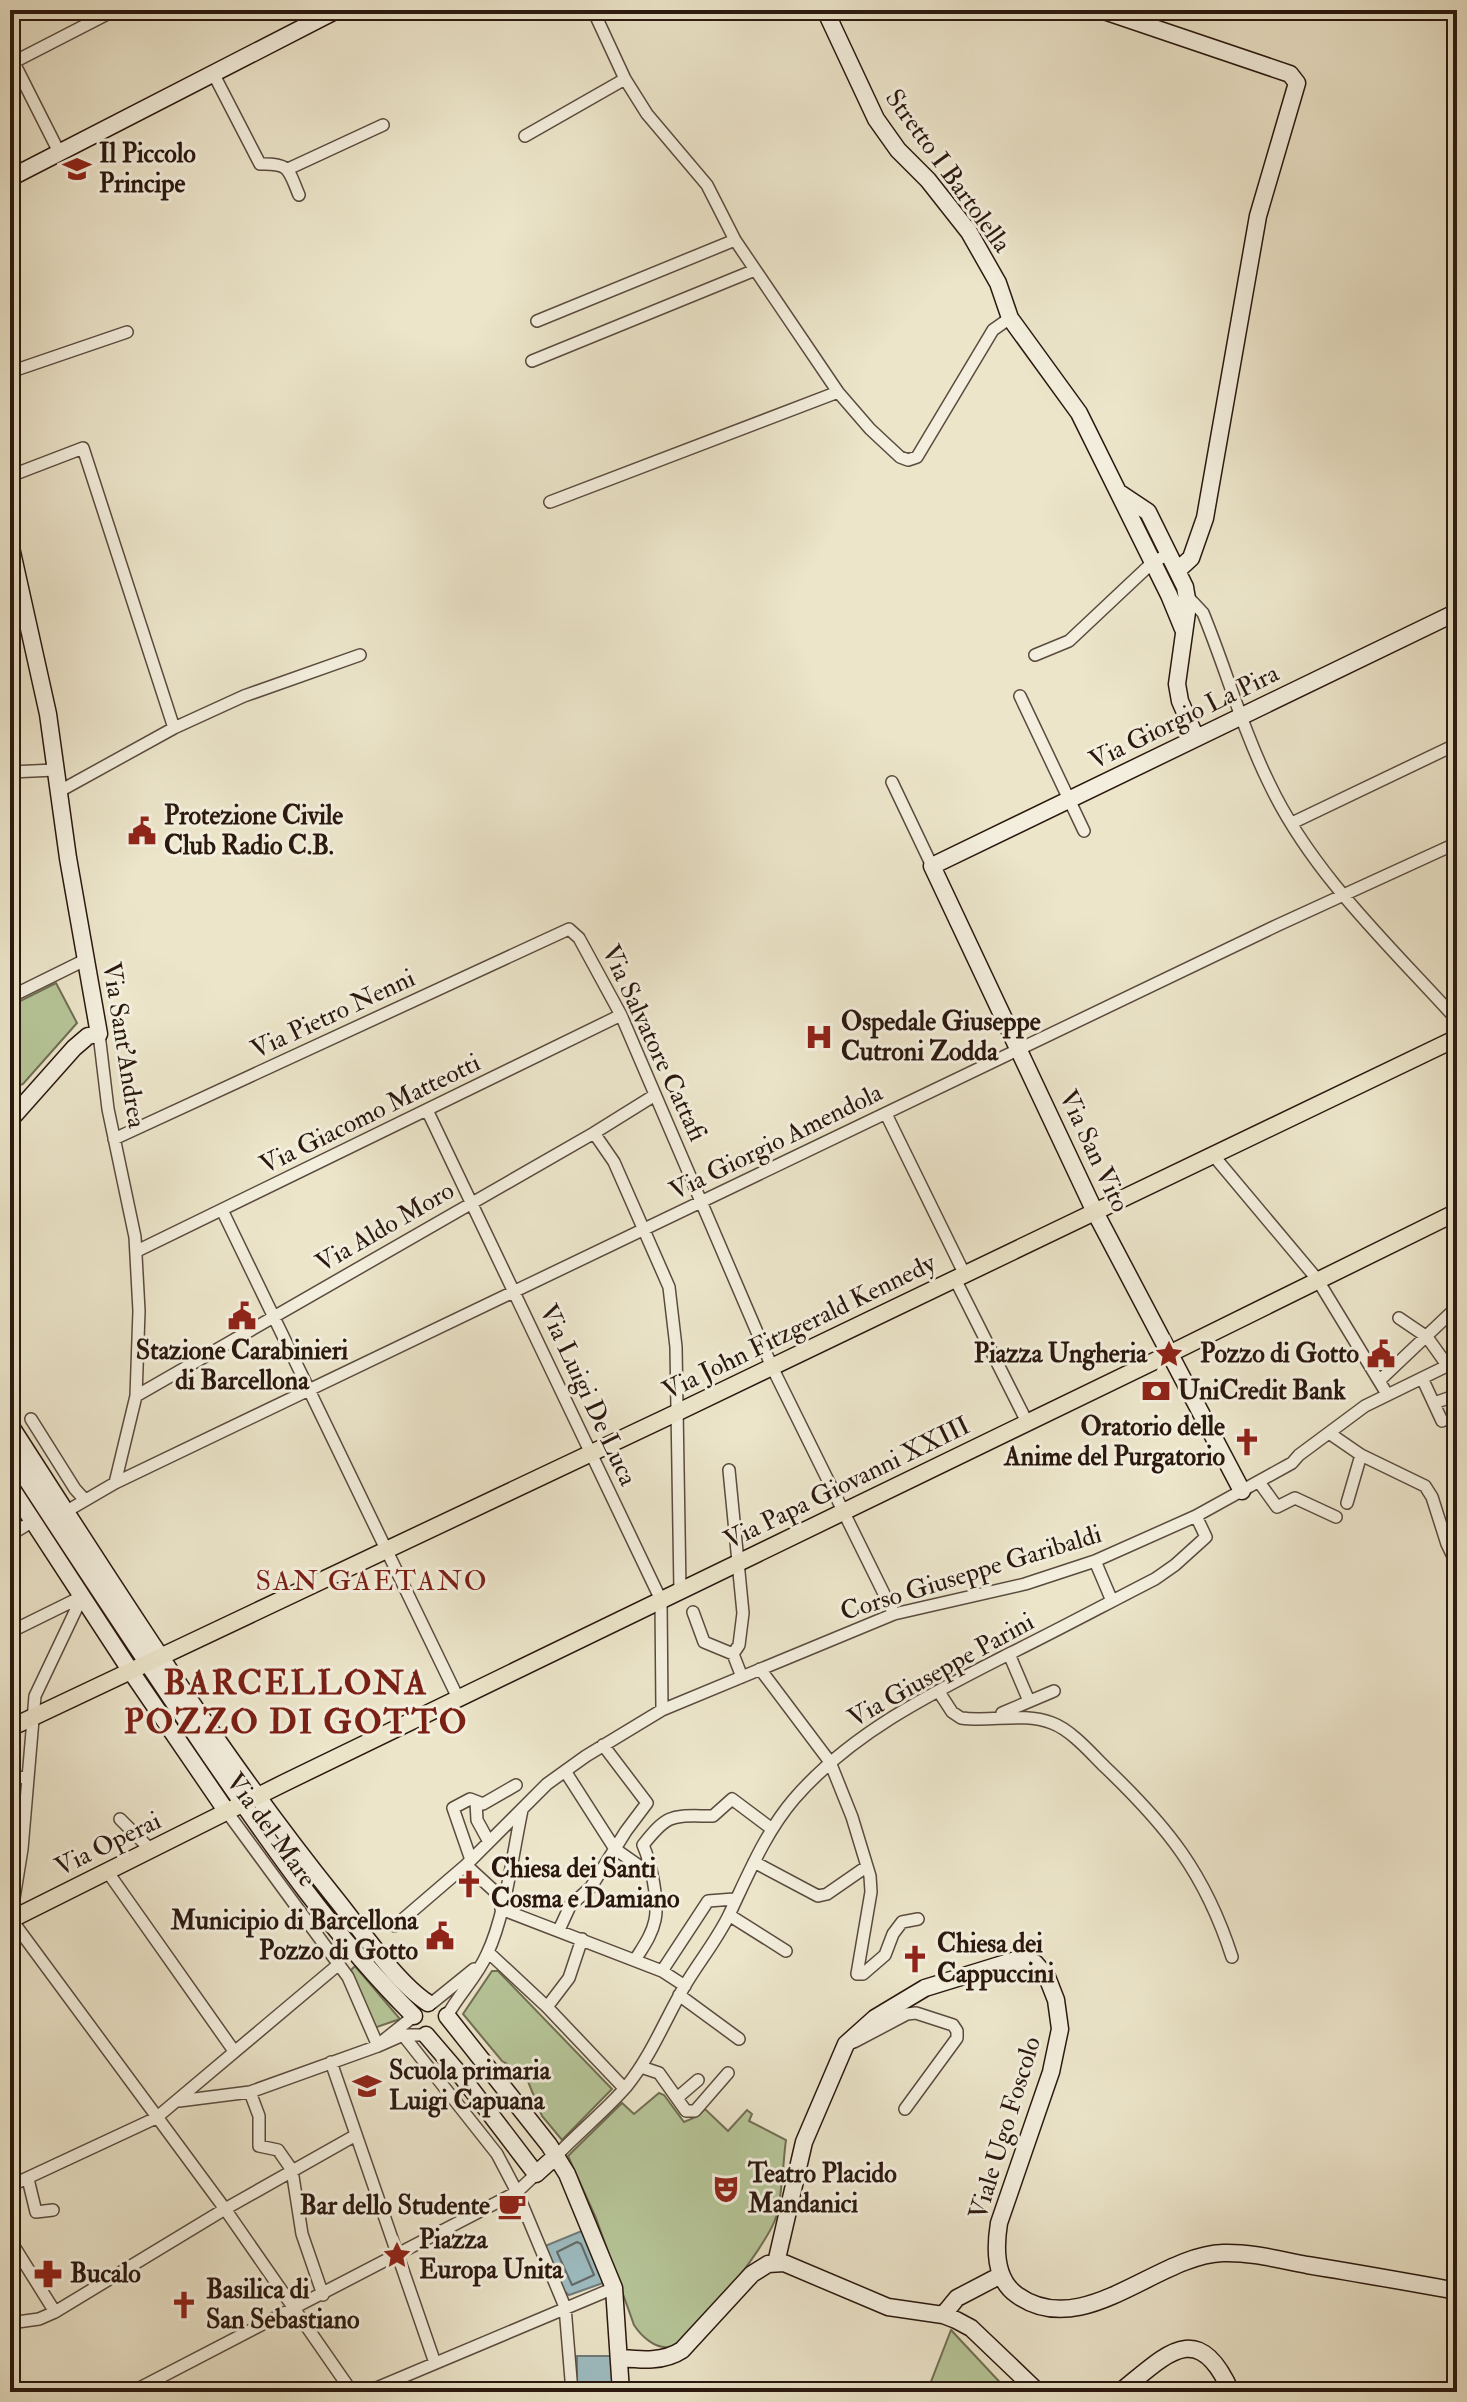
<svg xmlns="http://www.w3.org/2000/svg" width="1467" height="2402" viewBox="0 0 1467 2402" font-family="'IM FELL Double Pica',serif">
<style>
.green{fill:#b6c598;stroke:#706e54;stroke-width:2}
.water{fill:#9dbcc1;stroke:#6f7a7a;stroke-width:2}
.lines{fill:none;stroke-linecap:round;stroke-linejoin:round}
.shore{stroke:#646a68;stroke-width:2}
.street-casing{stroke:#5a4b3e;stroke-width:14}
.secondary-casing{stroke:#2a180f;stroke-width:19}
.primary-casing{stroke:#2a180f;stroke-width:19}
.street{stroke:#f3eedd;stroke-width:11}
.secondary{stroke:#f3eedd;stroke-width:16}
.primary{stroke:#ece5ca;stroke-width:16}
.labels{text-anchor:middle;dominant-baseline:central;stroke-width:6;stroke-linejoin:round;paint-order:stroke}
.poi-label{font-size:26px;font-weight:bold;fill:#2a180f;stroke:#f3eedd;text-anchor:start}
.street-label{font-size:26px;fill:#2a180f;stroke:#f3eedd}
.neighbourhood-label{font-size:28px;letter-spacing:2px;fill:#7a1f14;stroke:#f3eedd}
.district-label{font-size:34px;font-weight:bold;letter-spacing:2px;fill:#7a1f14;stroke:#f3eedd}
</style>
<rect width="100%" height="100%" fill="#ece5ca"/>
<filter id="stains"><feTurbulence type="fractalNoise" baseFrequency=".0025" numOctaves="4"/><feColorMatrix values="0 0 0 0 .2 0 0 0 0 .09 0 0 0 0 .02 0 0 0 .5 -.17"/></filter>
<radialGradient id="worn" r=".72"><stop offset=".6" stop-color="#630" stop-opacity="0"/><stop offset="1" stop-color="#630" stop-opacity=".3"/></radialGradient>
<path class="green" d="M56,983L77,1023L23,1084L10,1089V1006Z
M355,1966L400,2019L374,2028L351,1970Z
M492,1971H498L612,2089L562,2140L542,2116L525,2074L502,2061L463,2014Z
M659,2093L664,2095L684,2122L696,2117L705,2109L728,2131L747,2110L752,2114L749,2121L786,2140C783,2160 782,2204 775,2220C766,2245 694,2343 669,2347C655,2349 641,2336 634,2325L596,2218L568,2156L622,2103L634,2114Z
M951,2330L1009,2392H927Z"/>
<path class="water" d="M584,2230L605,2279L603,2283L569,2295L564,2291L545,2246Z
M577,2356H614L615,2392H577Z"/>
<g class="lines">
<path class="shore" d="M577,2242L581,2244L594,2275L572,2285L557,2252Z"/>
<defs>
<path id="street" d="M593,10L625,79L647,114L707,185L735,240L838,392L870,429L900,457L908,460L917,457L993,330L1010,318
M10,55L59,152
M10,64L115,10
M213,73L260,164C290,163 288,169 299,195
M525,136L625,79
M288,169L383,125
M537,321L735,240
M532,361L755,270
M10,372L127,332
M10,476L83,448L174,728
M550,502L838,392
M1188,597L1203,613C1226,669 1242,728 1269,783C1312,874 1390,946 1457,1020
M1035,655L1069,641L1153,562L1169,554
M1020,696L1084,831
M10,772L55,770
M892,782L932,866
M58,792L174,728L244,696L360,655
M1292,823L1457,744
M10,997L87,959
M99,1034L108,1109L135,1237L139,1311L136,1396L115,1483
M427,1110L661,1600L662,1710
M886,1114L965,1275
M594,1133L614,1162L669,1287L676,1347L680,1591
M114,1139L569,929L579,938L621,1015L772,1367L894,1614
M1213,1155L1317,1279L1387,1394
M222,1210L459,1700
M137,1251L621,1015
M955,1279L1027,1422
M1399,1318L1427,1337L1447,1365
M1422,1378L1442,1421
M1380,1380L1457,1307
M136,1396L594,1133L655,1095
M1434,1403L1457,1395
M31,1419L75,1489L85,1500
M1329,1433L1361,1455L1425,1486L1432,1497L1447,1544L1457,1565
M729,1470L743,1613L739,1645L733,1654L742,1677
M1259,1482L1277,1507L1295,1498L1336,1517
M1347,1503L1361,1455
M60,1515L115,1483L1278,925L1457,843
M10,1535L33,1521
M1095,1561L1112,1601
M693,1612L704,1642L733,1654
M10,1632L81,1597
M1009,1654L1029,1701
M760,1669L830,1762L852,1817L870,1876L871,1892L857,1974H863L885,1955L893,1934L902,1922L918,1919
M939,1692L952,1712L961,1718C992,1722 1023,1712 1052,1723C1071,1730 1090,1752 1104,1766C1167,1826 1205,1873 1232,1957
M1002,1713L1054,1691
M565,1771L615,1849L652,1875
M10,1778L28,1777
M476,1802L477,1820L489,1842
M227,1812L348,1977L378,2046
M120,1819L151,1850
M471,1860L453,1808L470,1799L483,1804L516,1785
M754,1862L818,1896L827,1894L866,1867
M466,1865L503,1899
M107,1871L234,2051
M501,1909L662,1971L685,1986
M729,1915L786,1951
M11,1919L225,2209L352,2392
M10,1923L22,1849L35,1696L82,1597
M395,1926L466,1865L547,1784L586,1756L662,1710L894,1614L1025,1584L1095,1561L1196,1516L1292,1463L1299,1455L1365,1406L1457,1361
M559,1930L570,1906L591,1887L626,1831L647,1803L603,1745
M488,1952L547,2007L624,2088
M635,1960C643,1947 652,1935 655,1920C659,1901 651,1863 643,1845C669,1812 672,1816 713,1816L732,1799L772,1829
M662,1971L708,1901L734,1899
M679,1995L739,2039
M432,2003L474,1969
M547,2007L569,1978L582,1939
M447,2016C459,1994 477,1977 487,1954C505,1917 513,1852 522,1810
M403,2035L497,2154L517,2192L565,2307L572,2392
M384,2040L414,2016
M854,2042L907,2014L916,2013L953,2025L957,2031V2038L905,2109
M331,2062L435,2363
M641,2067L659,2073L686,2111H695L728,2073
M250,2092L259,2116V2146L278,2150L292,2170L302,2234L323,2295
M677,2098L698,2080
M179,2101L250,2092L378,2046L403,2035H423
M557,2155C579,2132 605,2111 626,2087C650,2058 665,2020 684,1987C698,1963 717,1940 729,1915C748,1875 765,1833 794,1799C851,1733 932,1693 1009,1654C1058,1630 1106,1604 1155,1579L1175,1565L1206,1537L1196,1516
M28,2179L36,2212L53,2210
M10,2186L156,2118L339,1964
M10,2240L55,2312
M10,2323L39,2319L55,2312L225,2209L356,2135
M132,2392L517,2192L536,2174
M367,2392L614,2288"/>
<path id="secondary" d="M825,10L876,119L898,150L928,180L969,232L998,283L1010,318L1079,413L1169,595L1183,629
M1101,10L1290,74L1297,83L1258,216L1205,518L1191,558L1178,570
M10,178L337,10
M1118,492L1148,512L1185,587L1188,605L1177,684L1180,701L1196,738
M10,543L48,714L68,858L99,1034L88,1036L74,1048L10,1120
M10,1425C114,1586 216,1750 336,1899C361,1930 396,1982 428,2003
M10,1454C75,1554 141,1654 208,1753C271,1845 335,1938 414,2016
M10,1486L130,1670L227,1812
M1242,1491L1095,1212L932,866L1457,612
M447,2016L549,2145L567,2174L614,2288L621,2392
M426,2035L462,2077L536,2174L557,2155
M776,2263L804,2142L846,2044L875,2018L925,1988L1019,1959L1035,1963L1047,1977L1056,2000L1060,2029L1051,2072L999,2223C995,2248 994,2279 1017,2295C1083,2342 1157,2255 1223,2253C1251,2252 1280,2260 1307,2265C1357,2273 1407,2282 1457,2291
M943,2315L957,2298L1001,2275
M621,2358C642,2360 664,2362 682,2350L752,2274L768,2264L784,2263L888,2307L943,2315L956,2320L971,2328L1038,2392
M1120,2392C1165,2356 1198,2316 1231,2392"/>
<path id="primary" d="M10,1728L676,1413L1457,1038
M10,1920L284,1783L1169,1354L1457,1212"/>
</defs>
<use href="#street" class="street-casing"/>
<use href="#secondary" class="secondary-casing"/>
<use href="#primary" class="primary-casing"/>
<use href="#street" class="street"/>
<use href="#secondary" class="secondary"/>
<use href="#primary" class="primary"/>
</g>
<defs>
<symbol id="school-bare" viewBox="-9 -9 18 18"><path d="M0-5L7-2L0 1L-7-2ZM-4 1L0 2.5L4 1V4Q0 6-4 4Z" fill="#8f2418" stroke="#f3eedd" stroke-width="2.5" paint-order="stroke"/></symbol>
<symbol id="civic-bare" viewBox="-9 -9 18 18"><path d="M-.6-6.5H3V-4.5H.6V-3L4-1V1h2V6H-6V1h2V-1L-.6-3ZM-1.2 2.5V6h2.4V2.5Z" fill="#8f2418" stroke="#f3eedd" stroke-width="2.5" paint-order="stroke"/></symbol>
<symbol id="hospital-bare" viewBox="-9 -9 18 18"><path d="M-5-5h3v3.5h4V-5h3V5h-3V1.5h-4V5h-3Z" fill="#8f2418" stroke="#f3eedd" stroke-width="2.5" paint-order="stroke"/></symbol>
<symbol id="sight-bare" viewBox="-9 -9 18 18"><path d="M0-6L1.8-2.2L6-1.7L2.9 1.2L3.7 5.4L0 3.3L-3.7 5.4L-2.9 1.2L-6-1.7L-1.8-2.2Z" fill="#8f2418" stroke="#f3eedd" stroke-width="2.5" paint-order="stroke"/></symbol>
<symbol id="bank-bare" viewBox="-9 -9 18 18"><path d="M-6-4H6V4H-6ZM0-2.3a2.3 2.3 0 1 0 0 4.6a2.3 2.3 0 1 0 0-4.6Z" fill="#8f2418" stroke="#f3eedd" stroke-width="2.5" paint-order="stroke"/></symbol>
<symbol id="church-bare" viewBox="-9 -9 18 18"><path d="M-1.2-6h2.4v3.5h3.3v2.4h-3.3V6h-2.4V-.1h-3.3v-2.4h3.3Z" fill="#8f2418" stroke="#f3eedd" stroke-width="2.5" paint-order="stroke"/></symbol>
<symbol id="theatre-bare" viewBox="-9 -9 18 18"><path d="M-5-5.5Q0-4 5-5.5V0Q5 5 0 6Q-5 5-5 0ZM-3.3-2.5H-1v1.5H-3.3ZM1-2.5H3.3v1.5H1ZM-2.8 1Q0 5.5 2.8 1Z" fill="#8f2418" stroke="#f3eedd" stroke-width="2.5" paint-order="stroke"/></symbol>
<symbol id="cafe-bare" viewBox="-9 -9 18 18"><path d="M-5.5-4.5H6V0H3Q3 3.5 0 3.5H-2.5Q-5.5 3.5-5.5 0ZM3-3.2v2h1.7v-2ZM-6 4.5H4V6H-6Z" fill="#8f2418" stroke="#f3eedd" stroke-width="2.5" paint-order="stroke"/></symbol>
<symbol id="pharmacy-bare" viewBox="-9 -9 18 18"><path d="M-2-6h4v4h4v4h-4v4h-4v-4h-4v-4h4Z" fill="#8f2418" stroke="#f3eedd" stroke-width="2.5" paint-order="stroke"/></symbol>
</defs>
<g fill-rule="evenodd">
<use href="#school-bare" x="57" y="149" width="40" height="40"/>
<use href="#civic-bare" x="122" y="811" width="40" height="40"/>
<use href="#hospital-bare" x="799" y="1017" width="40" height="40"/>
<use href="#civic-bare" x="222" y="1296" width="40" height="40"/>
<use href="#sight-bare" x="1149" y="1334" width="40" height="40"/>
<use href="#civic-bare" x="1361" y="1334" width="40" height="40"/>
<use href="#bank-bare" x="1136" y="1371" width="40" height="40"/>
<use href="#church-bare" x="1227" y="1422" width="40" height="40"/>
<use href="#church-bare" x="449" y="1864" width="40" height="40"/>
<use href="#civic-bare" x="420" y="1916" width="40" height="40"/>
<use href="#church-bare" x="895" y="1939" width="40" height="40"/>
<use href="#school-bare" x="347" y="2066" width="40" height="40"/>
<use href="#theatre-bare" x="706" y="2169" width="40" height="40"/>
<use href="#cafe-bare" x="492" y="2186" width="40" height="40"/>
<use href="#sight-bare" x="377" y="2235" width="40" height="40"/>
<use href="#pharmacy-bare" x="28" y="2254" width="40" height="40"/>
<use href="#church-bare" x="164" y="2285" width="40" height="40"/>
</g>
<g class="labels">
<g class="poi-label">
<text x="99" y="154">Il Piccolo<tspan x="99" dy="30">Principe</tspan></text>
<text x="164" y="816">Protezione Civile<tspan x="164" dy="30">Club Radio C.B.</tspan></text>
<text x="841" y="1022">Ospedale Giuseppe<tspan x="841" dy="30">Cutroni Zodda</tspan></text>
<text x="242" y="1351" text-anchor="middle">Stazione Carabinieri<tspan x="242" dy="30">di Barcellona</tspan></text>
<text x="1147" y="1354" text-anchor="end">Piazza Ungheria</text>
<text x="1359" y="1354" text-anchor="end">Pozzo di Gotto</text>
<text x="1178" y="1391">UniCredit Bank</text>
<text x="1225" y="1427" text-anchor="end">Oratorio delle<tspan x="1225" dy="30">Anime del Purgatorio</tspan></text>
<text x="491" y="1869">Chiesa dei Santi<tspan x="491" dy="30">Cosma e Damiano</tspan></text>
<text x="418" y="1921" text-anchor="end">Municipio di Barcellona<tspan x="418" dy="30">Pozzo di Gotto</tspan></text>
<text x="937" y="1944">Chiesa dei<tspan x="937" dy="30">Cappuccini</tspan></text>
<text x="389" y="2071">Scuola primaria<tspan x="389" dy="30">Luigi Capuana</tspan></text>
<text x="748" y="2174">Teatro Placido<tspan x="748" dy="30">Mandanici</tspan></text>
<text x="490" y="2206" text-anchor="end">Bar dello Studente</text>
<text x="419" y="2240">Piazza<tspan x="419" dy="30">Europa Unita</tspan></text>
<text x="70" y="2274">Bucalo</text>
<text x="206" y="2290">Basilica di<tspan x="206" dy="30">San Sebastiano</tspan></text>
</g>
<g class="street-label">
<text transform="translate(948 171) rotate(54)">Stretto I Bartolella</text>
<text transform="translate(1184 717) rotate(-26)">Via Giorgio La Pira</text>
<text transform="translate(333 1014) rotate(-25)">Via Pietro Nenni</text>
<text transform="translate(654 1043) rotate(65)">Via Salvatore Cattafi</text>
<text transform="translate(124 1045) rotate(81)">Via Sant'Andrea</text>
<text transform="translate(370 1114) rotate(-26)">Via Giacomo Matteotti</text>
<text transform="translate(776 1142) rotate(-26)">Via Giorgio Amendola</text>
<text transform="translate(1094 1151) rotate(65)">Via San Vito</text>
<text transform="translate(385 1227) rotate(-30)">Via Aldo Moro</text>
<text transform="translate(799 1327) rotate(-26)">Via John Fitzgerald Kennedy</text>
<text transform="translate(588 1395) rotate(65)">Via Luigi De Luca</text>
<text transform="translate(847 1483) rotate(-26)">Via Papa Giovanni XXIII</text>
<text transform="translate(971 1573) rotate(-17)">Corso Giuseppe Garibaldi</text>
<text transform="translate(941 1670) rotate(-29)">Via Giuseppe Parini</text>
<text transform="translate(271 1830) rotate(54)">Via del Mare</text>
<text transform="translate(108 1844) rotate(-26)">Via Operai</text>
<text transform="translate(1005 2128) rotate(-73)">Viale Ugo Foscolo</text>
</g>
<g class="neighbourhood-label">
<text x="372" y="1581">SAN GAETANO</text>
</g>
<g class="district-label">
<text x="296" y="1683">BARCELLONA<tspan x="296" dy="39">POZZO DI GOTTO</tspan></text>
</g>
</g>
<rect width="1467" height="2402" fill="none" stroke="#ece5ca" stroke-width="40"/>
<rect x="12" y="12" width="1443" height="2378" fill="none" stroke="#2a180f" stroke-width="4"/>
<rect x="20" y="20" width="1427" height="2362" fill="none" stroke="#2a180f" stroke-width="2"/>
<rect width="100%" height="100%" filter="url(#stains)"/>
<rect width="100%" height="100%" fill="url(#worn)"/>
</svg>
